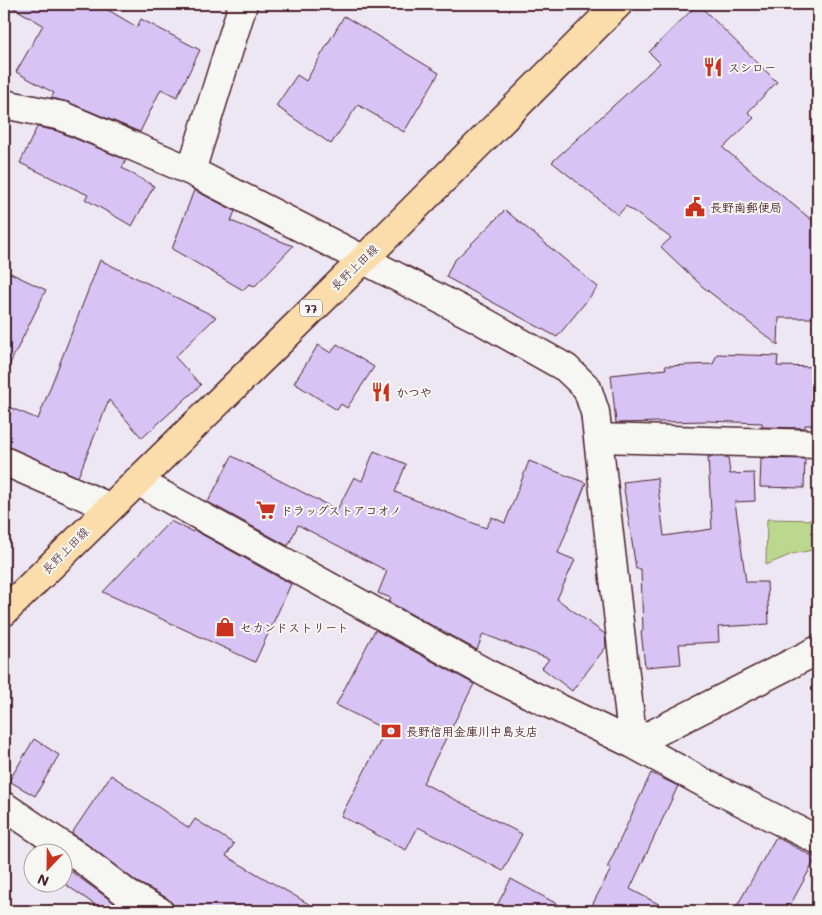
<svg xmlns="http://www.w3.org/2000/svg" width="822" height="915" viewBox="0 0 822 915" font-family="Mali,'Klee One',sans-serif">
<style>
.green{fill:#bcd88f;stroke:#837c5d}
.building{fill:#d7c4f5;stroke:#4a1f2b}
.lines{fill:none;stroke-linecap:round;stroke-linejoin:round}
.minor-casing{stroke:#4a1f2b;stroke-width:31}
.primary-casing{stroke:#4a1f2b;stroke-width:31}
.minor{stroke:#f6f6f2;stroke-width:28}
.primary{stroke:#faddab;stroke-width:28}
.labels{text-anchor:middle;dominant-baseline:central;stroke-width:4;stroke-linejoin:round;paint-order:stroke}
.shield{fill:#f6f6f2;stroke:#7e6067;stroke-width:1}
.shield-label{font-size:11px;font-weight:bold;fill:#4a1f2b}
.poi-label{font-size:12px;font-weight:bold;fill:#4a1f2b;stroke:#f6f6f2;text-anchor:start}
.street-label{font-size:12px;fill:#4a1f2b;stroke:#f6f6f2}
</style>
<rect width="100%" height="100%" fill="#ede7f3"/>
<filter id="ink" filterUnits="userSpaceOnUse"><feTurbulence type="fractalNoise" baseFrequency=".02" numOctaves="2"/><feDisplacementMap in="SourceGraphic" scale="10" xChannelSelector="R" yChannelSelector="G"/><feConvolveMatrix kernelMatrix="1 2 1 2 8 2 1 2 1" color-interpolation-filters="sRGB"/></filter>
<g filter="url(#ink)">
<path class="green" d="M767,519L818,520V549L792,554L766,565Z"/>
<path class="building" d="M7,4H98L137,27L141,19L200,50L177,97L161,89L140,132L68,102L51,98L54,93L16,72L43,25Z
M698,4L777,82L748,112L754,118L723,148L818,225V318H779L778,345L703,287L661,247L671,238L626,206L618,215L552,162L660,63L649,52Z
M344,16L439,73L404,132L358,105L331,144L276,106L297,75L306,81Z
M37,127L57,131L126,160L122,168L154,186L132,226L85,199L88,195L20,163Z
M194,190L235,211L231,221L293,246L255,286L249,284L243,290L172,249Z
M505,210L598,287L557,337L446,277L453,262Z
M100,260L216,317L175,357L201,385L142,438L109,400L78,477L4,446V405L38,419Z
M4,270L46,290L4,376Z
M337,344L374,367L347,408L341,404L337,410L294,383L318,345L331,353Z
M717,354L778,356L777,366L818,367V425H805V428L762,427V423L708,421L616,423L611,375L666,369L665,366L713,364Z
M374,451L406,464L395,492L486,528L492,517L505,523L529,461L586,483L558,553L575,560L557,599L605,634L606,647L572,691L542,668L549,659L483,634L477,650L389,602L391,598L378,593L387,571L298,525L288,546L208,502L232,456L337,510L354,477L362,481Z
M708,457H728L730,474L754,473L755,501L735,502L746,582H767L769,624L718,627L719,642L679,644L681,664L645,667L641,631H643L641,569H636L623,482L657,478L664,536L712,529Z
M761,458L805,459L804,488L760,487Z
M170,521L193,532L194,530L291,584L255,662L103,592Z
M375,630L474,684L423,783L522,834L503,871L418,827L406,850L341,816L386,730L336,705Z
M34,739L59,755L35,796L9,781Z
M651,773L678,786L630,889L672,911H589L611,869L607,868Z
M111,775L189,828L195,819L234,844L226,856L321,911H174L172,903L167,898L137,882L72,833Z
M776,837L816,858L787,911H734Z
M62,865L120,907L126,911H104L62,882Z
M511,879L570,911H494Z"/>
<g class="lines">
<defs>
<path id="minor" d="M243,4L191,171L477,318L566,368L587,388L595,412L633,744L818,650
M4,104L62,116L191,171
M599,438L818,444
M4,461L109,507
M137,481L488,674L633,744L706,784L818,840
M4,806L82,859L129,895L159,911"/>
<path id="primary" d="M4,612L363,260L618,4"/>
</defs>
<use href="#minor" class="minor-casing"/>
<use href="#primary" class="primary-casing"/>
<use href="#minor" class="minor"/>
<use href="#primary" class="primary"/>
</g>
</g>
<defs>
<symbol id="restaurant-bare" viewBox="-9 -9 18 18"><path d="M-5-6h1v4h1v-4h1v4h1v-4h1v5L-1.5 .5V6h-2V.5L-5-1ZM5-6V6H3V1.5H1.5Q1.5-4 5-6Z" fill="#c8321e" stroke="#f6f6f2" stroke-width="2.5" paint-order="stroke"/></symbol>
<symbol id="civic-bare" viewBox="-9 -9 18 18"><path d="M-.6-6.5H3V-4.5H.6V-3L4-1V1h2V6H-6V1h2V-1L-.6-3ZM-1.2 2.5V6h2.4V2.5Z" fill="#c8321e" stroke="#f6f6f2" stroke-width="2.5" paint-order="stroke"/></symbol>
<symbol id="supermarket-bare" viewBox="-9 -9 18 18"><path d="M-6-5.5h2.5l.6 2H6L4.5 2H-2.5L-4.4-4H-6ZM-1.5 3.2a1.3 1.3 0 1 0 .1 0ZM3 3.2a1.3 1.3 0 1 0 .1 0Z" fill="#c8321e" stroke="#f6f6f2" stroke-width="2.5" paint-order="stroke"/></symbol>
<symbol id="shop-bare" viewBox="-9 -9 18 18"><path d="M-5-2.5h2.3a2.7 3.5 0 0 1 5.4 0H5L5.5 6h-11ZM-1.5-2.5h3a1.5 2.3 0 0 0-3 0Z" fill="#c8321e" stroke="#f6f6f2" stroke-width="2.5" paint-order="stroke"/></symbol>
<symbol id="bank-bare" viewBox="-9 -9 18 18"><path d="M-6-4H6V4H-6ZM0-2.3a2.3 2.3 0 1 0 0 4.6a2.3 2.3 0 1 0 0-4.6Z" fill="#c8321e" stroke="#f6f6f2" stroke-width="2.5" paint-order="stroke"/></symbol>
</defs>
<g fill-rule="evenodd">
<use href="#restaurant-bare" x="699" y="53" width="28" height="28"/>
<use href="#civic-bare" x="681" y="193" width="28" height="28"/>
<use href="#restaurant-bare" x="367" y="378" width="28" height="28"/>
<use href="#supermarket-bare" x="252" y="496" width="28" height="28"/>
<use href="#shop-bare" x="211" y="613" width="28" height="28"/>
<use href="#bank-bare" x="377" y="717" width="28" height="28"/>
</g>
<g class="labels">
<rect class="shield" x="300" y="299.5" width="22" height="17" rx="4"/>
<g class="shield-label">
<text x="311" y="308">77</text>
</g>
<g class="poi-label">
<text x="728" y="67">スシロー</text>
<text x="710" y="207">長野南郵便局</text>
<text x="396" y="392">かつや</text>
<text x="281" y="510">ドラッグストアコオノ</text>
<text x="240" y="627">セカンドストリート</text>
<text x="406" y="731">長野信用金庫川中島支店</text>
</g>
<g class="street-label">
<text transform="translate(354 267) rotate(-44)">長野上田線</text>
<text transform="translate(65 550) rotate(-45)">長野上田線</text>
</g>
</g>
<rect width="822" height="915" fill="none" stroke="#f6f6f2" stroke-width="20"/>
<rect x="10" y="10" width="802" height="895" fill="none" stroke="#4a1f2b" stroke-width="2" filter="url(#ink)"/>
<g transform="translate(48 868) rotate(202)"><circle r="24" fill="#f6f6f2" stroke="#b1a0a2"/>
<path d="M0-4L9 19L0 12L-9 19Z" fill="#c8321e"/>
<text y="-8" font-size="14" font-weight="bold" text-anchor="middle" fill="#4a1f2b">N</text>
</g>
</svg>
